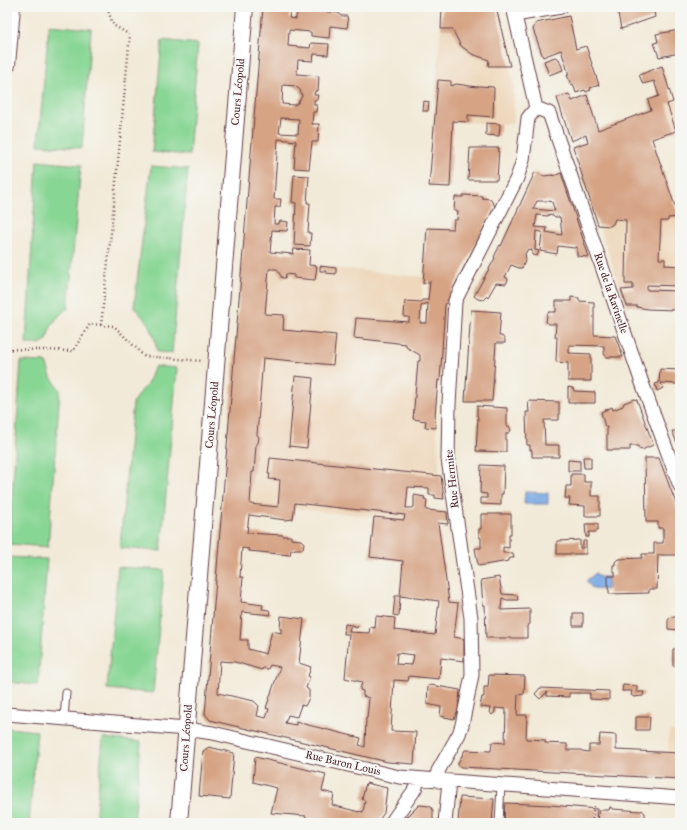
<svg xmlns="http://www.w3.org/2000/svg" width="687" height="830" viewBox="0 0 687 830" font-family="'IM FELL Great Primer',serif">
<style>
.built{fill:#eed7bb}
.green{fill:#88d694;stroke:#697a60}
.water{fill:#79aae4;stroke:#626488}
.building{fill:#d6a384;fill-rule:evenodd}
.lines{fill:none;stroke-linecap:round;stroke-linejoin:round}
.service-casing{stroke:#633d45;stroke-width:9}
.minor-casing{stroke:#633d45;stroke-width:15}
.tertiary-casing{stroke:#633d45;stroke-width:18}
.path{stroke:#633d45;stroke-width:2.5;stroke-dasharray:1 3;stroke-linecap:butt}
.service{stroke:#fff;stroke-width:7}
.minor{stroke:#fff;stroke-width:13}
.tertiary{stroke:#fff;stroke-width:16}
.labels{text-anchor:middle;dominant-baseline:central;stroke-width:3.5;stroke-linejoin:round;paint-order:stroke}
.street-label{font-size:11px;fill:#4a1f2b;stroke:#f6f6f2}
</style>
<rect width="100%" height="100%" fill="#f6f6f2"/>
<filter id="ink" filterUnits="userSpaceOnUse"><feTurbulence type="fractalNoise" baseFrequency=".025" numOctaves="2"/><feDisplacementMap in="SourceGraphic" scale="8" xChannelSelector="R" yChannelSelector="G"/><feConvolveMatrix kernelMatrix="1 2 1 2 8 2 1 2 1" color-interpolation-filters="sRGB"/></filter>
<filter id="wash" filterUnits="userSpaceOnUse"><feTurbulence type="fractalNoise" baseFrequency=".012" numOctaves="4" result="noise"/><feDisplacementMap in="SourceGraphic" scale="16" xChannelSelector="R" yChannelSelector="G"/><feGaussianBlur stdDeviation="0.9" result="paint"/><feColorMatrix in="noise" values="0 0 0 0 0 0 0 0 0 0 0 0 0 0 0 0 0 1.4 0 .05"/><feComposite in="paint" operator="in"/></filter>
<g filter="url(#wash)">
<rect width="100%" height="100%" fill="#f2ead8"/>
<path class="built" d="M442,7H496L512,77L514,88V124L434,121Z
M680,99V142L667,104Z
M680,208V291L633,289L621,290L595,215Z
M242,258L423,277L418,345L440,381L438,380L435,416L440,476L443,490L408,487L404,520L222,501Z
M669,731H680V779H667Z"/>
<path class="green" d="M49,25L91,29L82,148L38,145Z
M162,40L198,44L189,155L152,152Z
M37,161L81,165L68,309H66C57,317 48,327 47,340L39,344H26Z
M151,166L188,169L172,353L157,352C155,331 148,322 134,307Z
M21,361L46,362L51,377L60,390L48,547L9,544Z
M155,366L177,368L161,551L120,548L133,403C136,396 140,393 145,387C150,381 152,373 155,366Z
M7,557L47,559L38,685L7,682Z
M118,567L164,570L153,693L107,689Z
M7,728L37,731L29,823H7Z
M103,738L141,742L134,823H95Z"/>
<path class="water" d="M525,492L548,493V504H524Z
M596,573L599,577H608L607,590L593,589L586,581Z"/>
<g id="blocks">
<path class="building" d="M263,7H291L289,18L296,19V15L303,9L339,13L341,16H347L348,22L347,28L330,26L329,38L311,36V32L289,30L288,46L310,48L311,43L329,44L328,55L314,54L313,61L298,60L297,74L319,76L318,91H315L314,95H318L317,100H314V105H317L316,112H313L312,124H319L318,142H312L309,169L294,168L296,141L278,139L274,199H281L280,207H275L274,224H279V222L281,221L288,222L287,231L272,230L270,252L293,254L294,249L310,250L309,265L317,266L315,280L294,278V275L286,274L285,278H282L277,269H269L265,314L284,315L283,330L336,335L333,365L263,358L257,435L259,437L258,443L256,445L254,472H252L250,504L278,507L280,480L269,479L270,474H268L270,458L441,476L444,499L435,498V495H429V488L408,487L406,508H411L414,507V495L425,497L424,499L427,500L426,510L447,512L448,524L438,523L449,602L458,603L454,637L464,639V661L441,658L439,679L409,676L408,681L394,680L391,731L416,732L414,764L388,762L222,723L210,720L205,714ZM283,85L295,86L300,90L302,96L298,103L294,105L282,104ZM281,118L299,119L298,134L279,133ZM295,503L405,515L404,520L374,517L370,557L403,561L400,596L439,601L435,635L394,630L395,618L376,616L375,628L370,627L369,633L349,632L350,627L357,628L358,626L345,624L344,634H349L345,678L362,682L360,690L363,691V696L369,698L367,718H366L365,747L359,745L361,738L296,722V725L285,723L288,715L297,717L301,705L305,706L309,698V690L306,688L310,677L308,676L311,667L299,663L304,619L281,616L280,629H281V633L272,631L266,654L248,649V640H240L242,612L271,615L269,610L262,609L263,605L241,602L243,577H240L242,548L249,549V551L290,555L291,550H294L295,549H303L304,543L301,540L291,539V536H283V535L247,533L249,515L285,520L293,519ZM397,653L414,655L412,665L396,664ZM220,661L235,662L262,670L263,668L268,669L270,665L280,667L266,708L269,709L266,718L257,716L259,706L254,701L218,693Z
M442,7H496L510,66H488L489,60L472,54L461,46L452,29H441Z
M621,7H653L655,17L621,29L617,8Z
M569,16L576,49L586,46L599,85L590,88L591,90L586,92L585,90L576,93L573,84L571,85L567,75H569L561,50L543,57L533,29L536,23Z
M680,30V53L659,57L654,43L658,42L656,34Z
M555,57L559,59L563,70L549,75L544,61Z
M662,66L673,102L667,104L676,131L652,139L676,209L680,208V217L668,218V221H661L659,259H665V265L680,266V286L647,285V290L680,291V309L676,310L647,309L637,307V306H627L621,290L633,289V284H625L626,220L615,219L613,224L610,226L598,225L573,147L588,142L586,135L571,141L557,98L569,94L572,101L587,95L598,130L651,110L648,100L659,96L654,81L643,84L639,75Z
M438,80L451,81V86L456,84L477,87L479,86L493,87L494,88L493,117L468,115V122L453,121L450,187L429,186Z
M424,101L429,102L428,111H423Z
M486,123L500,124L499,136L486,135Z
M470,148H499L497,180H468Z
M535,172L543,176L553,175L554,176L561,173L589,257L577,256V247L574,248L558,246L557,254L540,251L542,232L536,231L535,250L539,251L537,256L532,255V250L528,249L525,254L526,259L522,268H519L511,265L505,277L507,278L508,280L506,284L496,283L488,297L487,296L483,300L478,299L474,296L495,258L494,257L500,245L501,246ZM537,201H549L552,202L555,211L533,209ZM549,214L553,215L555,217H560L562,235L546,232L547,228L535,227L537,215L548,216Z
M294,175L309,176L307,203H310L308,233H311L310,246L294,245L296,203L292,202Z
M463,195L482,196V198L490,199L495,206L445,305L440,381L438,380L435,416L436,428L425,427L426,421L413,419L418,361H420V355L406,347V344L354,338L356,318L409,322V317H404L405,301L421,302L422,300H428L430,281L423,284L427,228L453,229L454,220H457L458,211H454L455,197H463ZM428,303L427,323H420L421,306Z
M320,266L336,268V274L325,273L326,271H320Z
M571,297L579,298V301L594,302V335L615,336L623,357H607L604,354V346L569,345V353L591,354V381H568V363L556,362L557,337H555L556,324H549L546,322L547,315L549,312H556V301H571Z
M471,310L501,312L499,336H502L505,340V343H496L492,401H465Z
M660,369L679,370L678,384L661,383L663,388L657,391L655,384L659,383Z
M295,376L313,378L307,448L289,446Z
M568,387L573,388L574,391L595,392V403H568Z
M634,399L637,400L653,444V445L642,450L639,449L638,446H630V450H607V427H605L601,412L612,407L613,410L623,406L624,403Z
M528,401L559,402V420H544L545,445H559V457H532V450H530V445H527L526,412H529Z
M477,406L507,408V426H509L511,430L509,433H506V452L476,451L478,417L477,416Z
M672,431H680V443H677Z
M583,457H591V468H584Z
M645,458H659L680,514V555H658L657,589H649V593L609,594V590L608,589V576H615V571H613V565H615V562L618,559L642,558V554H654V543H663V528H658V522H646Z
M568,460L580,461V471H568Z
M481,465L504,466L503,494H501V505L481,504V498H487V494L480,493Z
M571,474H584V482H591V496H600V516H585V506L569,505L570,498H565L566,486H571Z
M481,514H511V534H509V548L503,547V553H513L514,557L509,559V561L478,566L475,548H481V538L479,537V529H481Z
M585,524H598V528L596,532H589V537H586Z
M580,540V548H583V541H586V554H557V541Z
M499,577L502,594L517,595L518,600H507L502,598L501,610L530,609V624L527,626V638H486L485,605H483L481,580Z
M395,596H400L399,616L393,615Z
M573,613H583V626H573Z
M671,617H680V630L668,629V620Z
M673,649H680V667L673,666Z
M489,675L525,676L524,694L518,695L517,715H527L526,739L545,740V743L567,744V750H581L582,751L589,752V745H599L600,734L616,735V750L680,753V779L461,767L458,765V763L465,750L491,751L492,742L505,743L506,709L495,708V712L492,715L490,712L491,708L480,707L482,697H484V687H488Z
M431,685L460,690L458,710L454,719L440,716L441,707L427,704L428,686Z
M623,685L637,686V692H644L643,696L634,697L631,695L632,691H622Z
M540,688L609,691V700L590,699V693H569V697L547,696V692L540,699L535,694Z
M636,717H650L649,730H636Z
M209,747L234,753L230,799L199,796L203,751Z
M255,757L326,774L322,791L334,794L332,805L359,812V811L363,812L365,801L362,799L366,783L387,788L384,813L377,823H304L306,816L271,813L277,788L253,782Z
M460,797L494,799L492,823H458Z
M505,803L551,805L597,809L596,823H504Z
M419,805L430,806L433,810V823H401Z
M610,807H611L612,809L641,811L642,810L645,813V818H642V823H598L599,810H609Z"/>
</g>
</g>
<g filter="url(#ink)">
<use href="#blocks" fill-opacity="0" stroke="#633d45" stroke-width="1"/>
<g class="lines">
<defs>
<path id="service" d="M64,719L66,693
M499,823L501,785"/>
<path id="minor" d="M513,7L536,108
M515,15L561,7
M536,108L549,113L641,380L680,486
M7,714L186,729L213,733L399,777L680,798
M439,781L438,771L459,734L462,725L472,675L471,618L448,459L449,404L455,301L517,178L523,160L528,118L536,108
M391,823L413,792L416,787L417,779
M445,823L449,781"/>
<path id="tertiary" d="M7,65L12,7
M179,823L245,7"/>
</defs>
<use href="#service" class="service-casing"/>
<use href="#minor" class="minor-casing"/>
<use href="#tertiary" class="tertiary-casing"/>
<path class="path" d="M101,325L112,224L130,35L113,25L107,7
M7,349L73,351L90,324L114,326L144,356L202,361
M592,823L594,805"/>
<use href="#service" class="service"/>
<use href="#minor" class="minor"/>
<use href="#tertiary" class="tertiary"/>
</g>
</g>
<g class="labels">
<g class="street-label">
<text transform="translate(238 92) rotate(-85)">Cours Léopold</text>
<text transform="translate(611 293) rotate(71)">Rue de la Ravinelle</text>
<text transform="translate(212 415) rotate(-85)">Cours Léopold</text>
<text transform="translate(452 479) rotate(-96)">Rue Hermite</text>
<text transform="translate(186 738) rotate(-86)">Cours Léopold</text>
<text transform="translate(343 763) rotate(13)">Rue Baron Louis</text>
</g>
</g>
<rect width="687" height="830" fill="none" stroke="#f6f6f2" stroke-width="24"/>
</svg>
